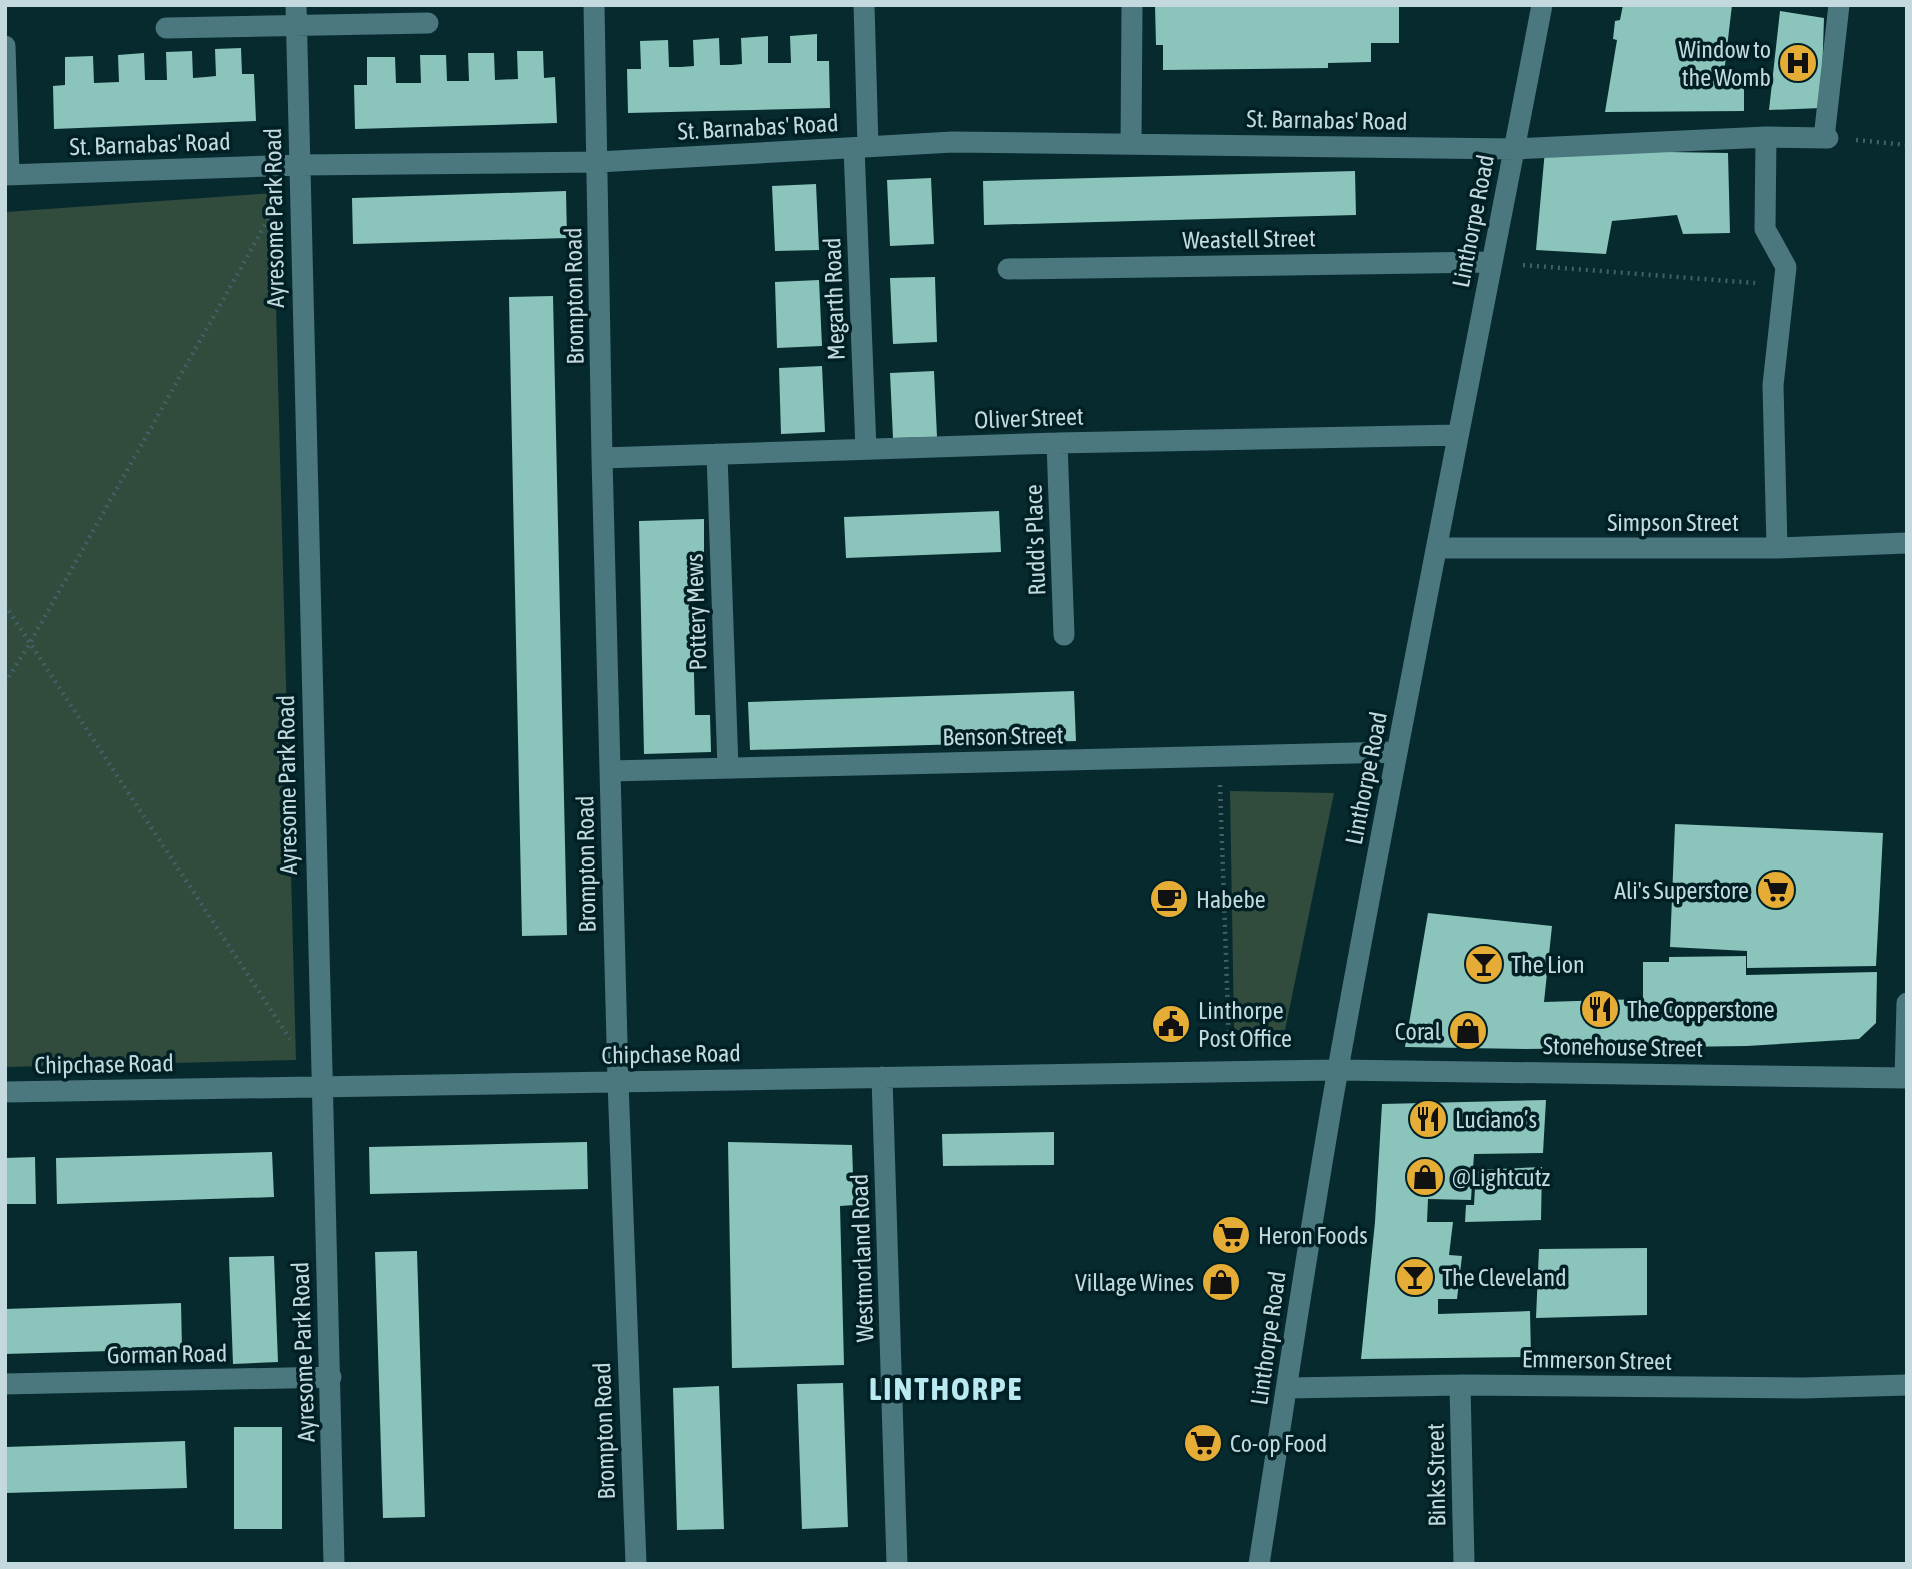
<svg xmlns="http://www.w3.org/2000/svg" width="1912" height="1569" viewBox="0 0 1912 1569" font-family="'Asap Condensed',sans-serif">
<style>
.green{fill:#314b3c}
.building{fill:#8ac4bb}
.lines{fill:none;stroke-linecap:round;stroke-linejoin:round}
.path{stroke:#426166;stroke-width:4.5;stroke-dasharray:2 5;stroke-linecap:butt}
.minor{stroke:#4b777f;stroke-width:21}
.labels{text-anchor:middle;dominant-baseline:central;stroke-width:7;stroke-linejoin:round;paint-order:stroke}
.poi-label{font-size:24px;fill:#c3d9dd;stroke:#002025;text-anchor:start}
.street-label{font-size:24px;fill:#c3d9dd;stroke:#002025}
.district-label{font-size:32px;font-weight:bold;letter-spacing:2px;fill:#baeaf1;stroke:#002025}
</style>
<rect width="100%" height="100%" fill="#072a2f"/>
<path class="green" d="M273,193L296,1060L5,1067V212Z
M1230,791L1334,793L1285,1030H1234Z"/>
<path class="building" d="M1155,5H1399V43H1371V62L1328,63V68L1163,70V45H1156Z
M1623,5H1732L1723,82L1744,84V111L1605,112L1617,40L1613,39L1615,21L1620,20Z
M1780,11L1824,18L1821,108L1769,110Z
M817,34V61H829L830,108L628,113L627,69H641L640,41L668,40L669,67H681L694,66L693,40L719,38L720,65H732L742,64L741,38L768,36V63H791L790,36Z
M241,48L242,74H254L256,121L54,129L53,86L65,85V57L93,56L94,83L119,82L118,55L144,53L145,80H167L166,52L192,51L193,78L206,77L216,76L215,49Z
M517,51H543L544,78L555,77L557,123L355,129L354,85H367V57H395L396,83H421L420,55H446L447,81H469L468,53H494L495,80L518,79Z
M1545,150L1728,153L1730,233L1683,234L1677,215L1612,221L1606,254L1536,250Z
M1355,171L1356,215L984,225L983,181Z
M931,178L934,244L890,246L887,180Z
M816,184L819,250L775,251L772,186Z
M566,191L567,238L353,244L352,198Z
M935,277L937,342L893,344L890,278Z
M819,280L822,346L777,348L775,282Z
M553,296L567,935L522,936L509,297Z
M822,366L825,432L781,434L779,368Z
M934,371L937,437L893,438L890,373Z
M999,511L1001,552L846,558L844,517Z
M704,519V556H691L695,715H710L711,752L644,754L639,521Z
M1074,691L1076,741L750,750L748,702Z
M1675,824L1883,833L1876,966L1747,968V951L1670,947Z
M1428,913L1552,926L1544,1002L1643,999V962H1669V957L1746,956V975L1877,972L1876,1023L1859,1039L1747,1046L1526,1049L1405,1047Z
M1546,1100L1543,1153L1474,1154L1471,1200L1428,1199L1427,1222H1453L1449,1255L1462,1256L1457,1299H1438V1314L1530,1311L1531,1357L1361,1359L1375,1222L1382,1104Z
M1054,1132V1165L943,1166L942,1134Z
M587,1142L588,1189L370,1194L369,1147Z
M728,1142L852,1145L854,1205L840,1206L844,1365L732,1368Z
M272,1152L274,1197L57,1204L56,1158Z
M35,1157L36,1204H5V1158Z
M1542,1167L1541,1220L1465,1222L1466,1205H1474L1476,1170Z
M1647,1248V1315L1536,1318L1539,1249Z
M417,1251L425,1517L383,1518L375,1252Z
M274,1256L278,1362L233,1364L229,1257Z
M181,1303L182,1349L5,1354V1309Z
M843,1383L848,1527L802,1529L797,1384Z
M719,1386L724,1529L677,1530L673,1388Z
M234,1427H282V1529H234Z
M185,1441L187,1488L5,1493V1447Z"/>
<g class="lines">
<path class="path" d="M1856,140L1907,145
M1523,265L1755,283
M5,605L290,1039
M5,683L30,643L269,218
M1220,785L1229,1042"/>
<path class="minor" d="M296,5L334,1564
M594,5L602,458L618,1082L636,1564
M864,5L868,146
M166,28L428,23
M5,46L9,174
M1766,137L1765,229L1786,267L1773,385L1777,548
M1824,138L1839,5
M1131,144L1132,5
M854,148L866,449
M5,175L299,165L598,162L953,142L1515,149L1766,137L1828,138
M1008,269L1491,262
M1057,443L1064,635
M717,454L728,768
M602,458L1057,443L1458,435
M1438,548H1777L1907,543
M610,771L1397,752
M882,1077L897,1564
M1905,1078L1907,1003
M5,1092L1338,1070L1907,1078
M5,1384L331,1377
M1460,1385L1464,1564
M1288,1388L1460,1385L1803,1388L1907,1385
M1259,1564C1285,1399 1309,1233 1338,1069C1402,713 1474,360 1542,5"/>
</g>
<defs>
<symbol id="hospital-disc" viewBox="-11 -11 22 22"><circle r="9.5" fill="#e5ad35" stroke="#002025"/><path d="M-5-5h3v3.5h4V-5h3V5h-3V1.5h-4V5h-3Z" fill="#111"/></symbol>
<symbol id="supermarket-disc" viewBox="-11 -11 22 22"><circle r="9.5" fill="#e5ad35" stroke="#002025"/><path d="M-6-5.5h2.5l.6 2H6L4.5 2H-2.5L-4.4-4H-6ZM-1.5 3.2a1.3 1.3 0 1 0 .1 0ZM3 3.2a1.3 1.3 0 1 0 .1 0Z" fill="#111"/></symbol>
<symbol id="cafe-disc" viewBox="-11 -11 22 22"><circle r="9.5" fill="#e5ad35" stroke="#002025"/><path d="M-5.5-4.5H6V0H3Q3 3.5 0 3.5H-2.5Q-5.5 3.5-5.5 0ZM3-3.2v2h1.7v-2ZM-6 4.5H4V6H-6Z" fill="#111"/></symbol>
<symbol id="bar-disc" viewBox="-11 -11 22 22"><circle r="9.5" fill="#e5ad35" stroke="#002025"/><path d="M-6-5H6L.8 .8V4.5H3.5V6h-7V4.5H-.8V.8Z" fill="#111"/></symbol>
<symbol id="restaurant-disc" viewBox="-11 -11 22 22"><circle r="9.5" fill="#e5ad35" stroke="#002025"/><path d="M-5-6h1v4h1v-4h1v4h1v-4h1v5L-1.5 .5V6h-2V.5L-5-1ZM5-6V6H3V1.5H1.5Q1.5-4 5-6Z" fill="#111"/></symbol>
<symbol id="civic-disc" viewBox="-11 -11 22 22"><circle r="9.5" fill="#e5ad35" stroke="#002025"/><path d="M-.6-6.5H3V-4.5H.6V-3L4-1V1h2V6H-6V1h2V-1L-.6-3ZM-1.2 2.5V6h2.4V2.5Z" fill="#111"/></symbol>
<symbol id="shop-disc" viewBox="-11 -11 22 22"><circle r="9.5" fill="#e5ad35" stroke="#002025"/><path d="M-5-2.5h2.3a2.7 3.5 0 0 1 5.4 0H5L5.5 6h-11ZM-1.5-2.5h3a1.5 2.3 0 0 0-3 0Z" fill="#111"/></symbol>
</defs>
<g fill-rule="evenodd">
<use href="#hospital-disc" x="1776" y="41" width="44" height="44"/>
<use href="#supermarket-disc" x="1754" y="868" width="44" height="44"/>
<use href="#cafe-disc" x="1147" y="877" width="44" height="44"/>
<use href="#bar-disc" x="1462" y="942" width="44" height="44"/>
<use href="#restaurant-disc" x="1578" y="987" width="44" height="44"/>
<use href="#civic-disc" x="1149" y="1002" width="44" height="44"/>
<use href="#shop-disc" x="1446" y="1009" width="44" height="44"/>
<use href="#restaurant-disc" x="1406" y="1097" width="44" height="44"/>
<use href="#shop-disc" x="1403" y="1155" width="44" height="44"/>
<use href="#supermarket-disc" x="1209" y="1213" width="44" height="44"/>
<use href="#bar-disc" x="1393" y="1255" width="44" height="44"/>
<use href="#shop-disc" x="1199" y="1260" width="44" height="44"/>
<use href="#supermarket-disc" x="1181" y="1421" width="44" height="44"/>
</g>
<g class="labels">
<g class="poi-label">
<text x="1771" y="49" text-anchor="end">Window to<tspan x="1771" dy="28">the Womb</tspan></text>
<text x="1749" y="890" text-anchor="end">Ali's Superstore</text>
<text x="1196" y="899">Habebe</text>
<text x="1511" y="964">The Lion</text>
<text x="1627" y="1009">The Copperstone</text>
<text x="1198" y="1010">Linthorpe<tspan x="1198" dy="28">Post Office</tspan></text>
<text x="1441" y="1031" text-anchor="end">Coral</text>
<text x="1455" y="1119">Luciano’s</text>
<text x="1452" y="1177">@Lightcutz</text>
<text x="1258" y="1235">Heron Foods</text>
<text x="1442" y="1277">The Cleveland</text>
<text x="1194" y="1282" text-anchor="end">Village Wines</text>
<text x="1230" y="1443">Co-op Food</text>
</g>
<g class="street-label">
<text transform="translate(1327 120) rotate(1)">St. Barnabas' Road</text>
<text transform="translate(758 127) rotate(-3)">St. Barnabas' Road</text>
<text transform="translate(150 144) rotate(-2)">St. Barnabas' Road</text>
<text transform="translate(274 218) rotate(-91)">Ayresome Park Road</text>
<text transform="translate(1473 221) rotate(-79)">Linthorpe Road</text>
<text transform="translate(1249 239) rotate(-1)">Weastell Street</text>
<text transform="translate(574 296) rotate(-91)">Brompton Road</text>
<text transform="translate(834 299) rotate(-92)">Megarth Road</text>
<text transform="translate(1029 418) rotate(-2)">Oliver Street</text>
<text x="1673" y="522">Simpson Street</text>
<text transform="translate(1035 540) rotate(-92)">Rudd's Place</text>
<text transform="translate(696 612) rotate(-92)">Pottery Mews</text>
<text transform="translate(1003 736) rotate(-1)">Benson Street</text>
<text transform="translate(1366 778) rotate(-79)">Linthorpe Road</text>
<text transform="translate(287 785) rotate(-91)">Ayresome Park Road</text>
<text transform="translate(586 864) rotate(-91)">Brompton Road</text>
<text transform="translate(1623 1047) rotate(1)">Stonehouse Street</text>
<text transform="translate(671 1054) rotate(-1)">Chipchase Road</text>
<text transform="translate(104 1064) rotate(-1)">Chipchase Road</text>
<text transform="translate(862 1258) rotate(-92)">Westmorland Road</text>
<text transform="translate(1268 1338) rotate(-82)">Linthorpe Road</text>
<text transform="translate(303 1352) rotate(-92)">Ayresome Park Road</text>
<text transform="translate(167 1354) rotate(-1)">Gorman Road</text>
<text transform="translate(1597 1360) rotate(1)">Emmerson Street</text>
<text transform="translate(604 1431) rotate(-92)">Brompton Road</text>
<text transform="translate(1436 1475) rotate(-91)">Binks Street</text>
</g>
<g class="district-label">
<text x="946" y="1388">LINTHORPE</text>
</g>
</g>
<rect width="1912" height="1569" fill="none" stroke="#c3d9dd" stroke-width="14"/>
</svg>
